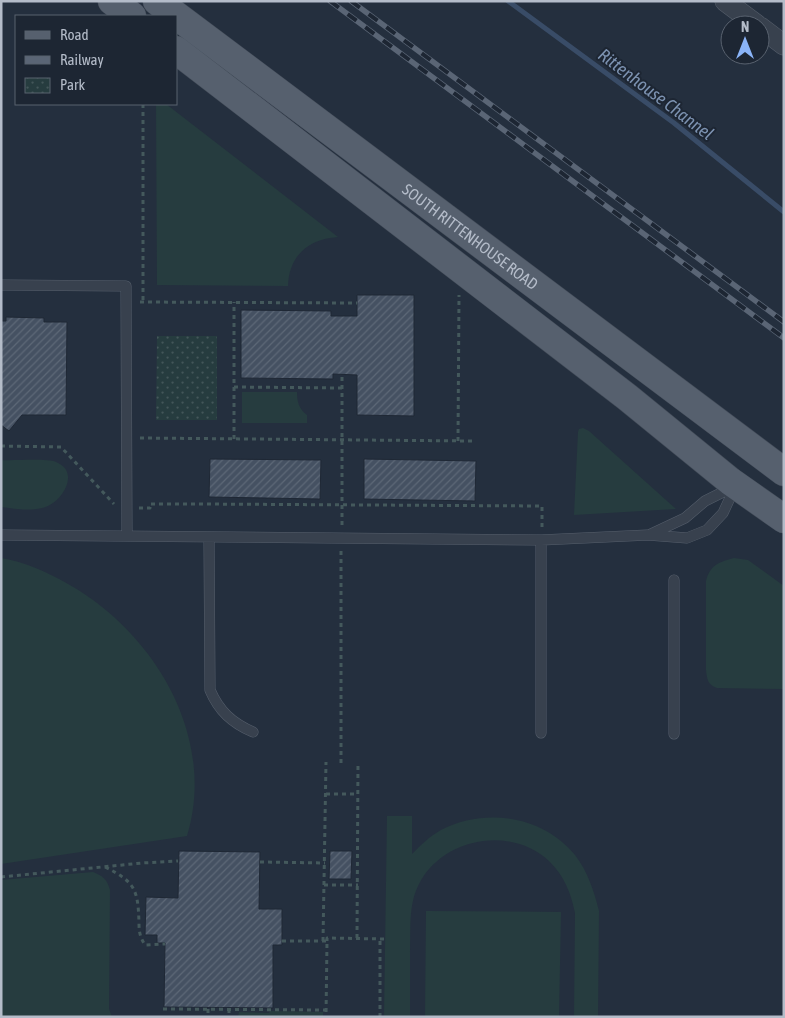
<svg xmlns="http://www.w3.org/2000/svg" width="785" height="1018" viewBox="0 0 785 1018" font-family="'Asap Condensed',sans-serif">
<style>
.grass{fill:#263c3f}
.park{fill:url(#park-dots)}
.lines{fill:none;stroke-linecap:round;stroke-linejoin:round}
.stream{stroke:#394c67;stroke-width:5}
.building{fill:url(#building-hatch);stroke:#1f2835}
.service-casing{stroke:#565f6c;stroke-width:11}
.minor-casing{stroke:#565f6c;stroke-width:21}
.primary-casing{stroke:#414a57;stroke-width:29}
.path{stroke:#44595c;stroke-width:3;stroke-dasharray:4 4;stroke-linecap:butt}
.service{stroke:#38414e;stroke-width:10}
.minor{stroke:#38414e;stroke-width:20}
.primary{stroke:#56606e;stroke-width:28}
.rail-casing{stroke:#5a6575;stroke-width:5.5}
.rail{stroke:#1d2633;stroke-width:4;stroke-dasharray:11;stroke-linecap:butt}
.labels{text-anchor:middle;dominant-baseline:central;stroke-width:4;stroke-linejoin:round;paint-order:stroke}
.street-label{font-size:16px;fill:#b4bcc9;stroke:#1d2633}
.water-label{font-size:18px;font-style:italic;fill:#7c92b1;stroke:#1d2633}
</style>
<defs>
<pattern id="park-dots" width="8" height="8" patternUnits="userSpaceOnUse" patternTransform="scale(1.25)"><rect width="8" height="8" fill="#263c3f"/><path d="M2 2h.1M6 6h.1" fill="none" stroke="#435659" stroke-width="1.8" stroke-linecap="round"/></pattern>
<pattern id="building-hatch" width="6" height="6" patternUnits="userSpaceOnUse" patternTransform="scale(1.25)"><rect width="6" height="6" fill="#455162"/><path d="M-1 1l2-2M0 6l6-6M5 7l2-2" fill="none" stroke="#5d6877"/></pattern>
</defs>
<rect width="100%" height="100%" fill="#242f3e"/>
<path class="grass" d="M156,104H166L338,237C309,239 289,255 288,286L157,285Z
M242,392H297C297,402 299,409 307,415V423H242Z
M583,428L589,431L676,509L574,515L578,432L579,429Z
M1,460C14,461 46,458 56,462C79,471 65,498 48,506C34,512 16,509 1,507Z
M1,558C25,562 47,572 68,584C155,633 217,737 187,836L1,864Z
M734,558L748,560L784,586V689L717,688C708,685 707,680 706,670V581C710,565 719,562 734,558Z
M387,816H412V854C421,845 430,836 441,830C486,807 543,816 575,855C588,872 594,891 599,911L598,1017H574L575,913C571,893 564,876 550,862C512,825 443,837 419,884C408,905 411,929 410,952C410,973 410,995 410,1017H384Z
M93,872C103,876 107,879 110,890L109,1009L112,1017H1V880Z
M426,911L561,912L559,1017H425Z
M270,1011L323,1012V1017H238L239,1012L269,1013Z"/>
<path class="park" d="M157,336H217V420H156Z"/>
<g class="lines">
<path class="stream" d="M508,1L674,123L784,212"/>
</g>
<path class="building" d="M357,295H414V416L357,415V375L333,374V379L241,378V310L331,311V316H357Z
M6,317L44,318V322H67L66,415H22L9,431L1,425V321H6Z
M210,459L321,460L320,499L209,497Z
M364,459L476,461L475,501L364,499Z
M179,851L260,852L259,909H282V945H273V1008L164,1007L165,943H157V935H145L146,897L178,898Z
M330,851H352L351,879H329Z"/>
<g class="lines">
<defs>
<path id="service" d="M1,285L126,286L127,536
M651,534L685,518L705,501L733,487
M1,535L541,540L648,535L687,538L707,530L723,513L736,485
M209,537L210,690C219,711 232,723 253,732
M674,580V734
M541,733V540"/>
<path id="minor" d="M725,1L757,25
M760,27L784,45"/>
<g id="primary">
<path d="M112,1L132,16"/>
<path id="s1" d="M157,1L784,472"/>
<path d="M176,50L627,397L730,481L784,519"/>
</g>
</defs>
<use href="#service" class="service-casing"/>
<use href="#minor" class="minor-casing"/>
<use href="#primary" class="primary-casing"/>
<path class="path" d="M143,104V302
M140,302L357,303
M234,387L342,388
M140,438L473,441
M234,439V302
M458,441L459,295
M1,446L61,447L114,504
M139,508H150V504H199L542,506V527
M342,525V374
M341,551V765
M326,794H358
M260,862L325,863
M105,867C135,882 138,889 139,923C139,932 140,937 145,945L165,944
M1,877L142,863L178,861
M324,885H358
M357,938L358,762
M282,941H327L326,1017
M323,941L326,762
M327,941V938L385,939
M163,1009L326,1010
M208,1009V1017
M229,1009V1017
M380,1017V939"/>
<use href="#service" class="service"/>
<use href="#minor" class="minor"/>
<use href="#primary" class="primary"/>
<defs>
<path id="rail" d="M330,1L784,338
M351,1L784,322"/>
</defs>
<use href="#rail" class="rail-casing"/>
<use href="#rail" class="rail"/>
</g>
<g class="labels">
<g class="street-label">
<text stroke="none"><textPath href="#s1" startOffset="392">SOUTH RITTENHOUSE ROAD</textPath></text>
</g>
<g class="water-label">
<text transform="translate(656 94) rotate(37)">Rittenhouse Channel</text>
</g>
</g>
<rect width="785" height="1018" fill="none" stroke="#b4bcc9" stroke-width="5"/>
<rect x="15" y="15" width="162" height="90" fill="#1d2633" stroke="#59626f"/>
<rect x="25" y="31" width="25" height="8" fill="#56606e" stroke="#59626f"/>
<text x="60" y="40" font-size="15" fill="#b4bcc9">Road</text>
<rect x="25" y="56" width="25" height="8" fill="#5a6575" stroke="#59626f"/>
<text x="60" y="65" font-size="15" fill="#b4bcc9">Railway</text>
<rect x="25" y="78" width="25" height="15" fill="url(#park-dots)" stroke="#59626f"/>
<text x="60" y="90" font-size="15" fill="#b4bcc9">Park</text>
<g transform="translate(745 40)"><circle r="24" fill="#1d2633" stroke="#59626f"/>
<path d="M0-4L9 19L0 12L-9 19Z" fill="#8ab4f8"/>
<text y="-8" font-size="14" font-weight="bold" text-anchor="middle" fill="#b4bcc9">N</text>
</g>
</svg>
